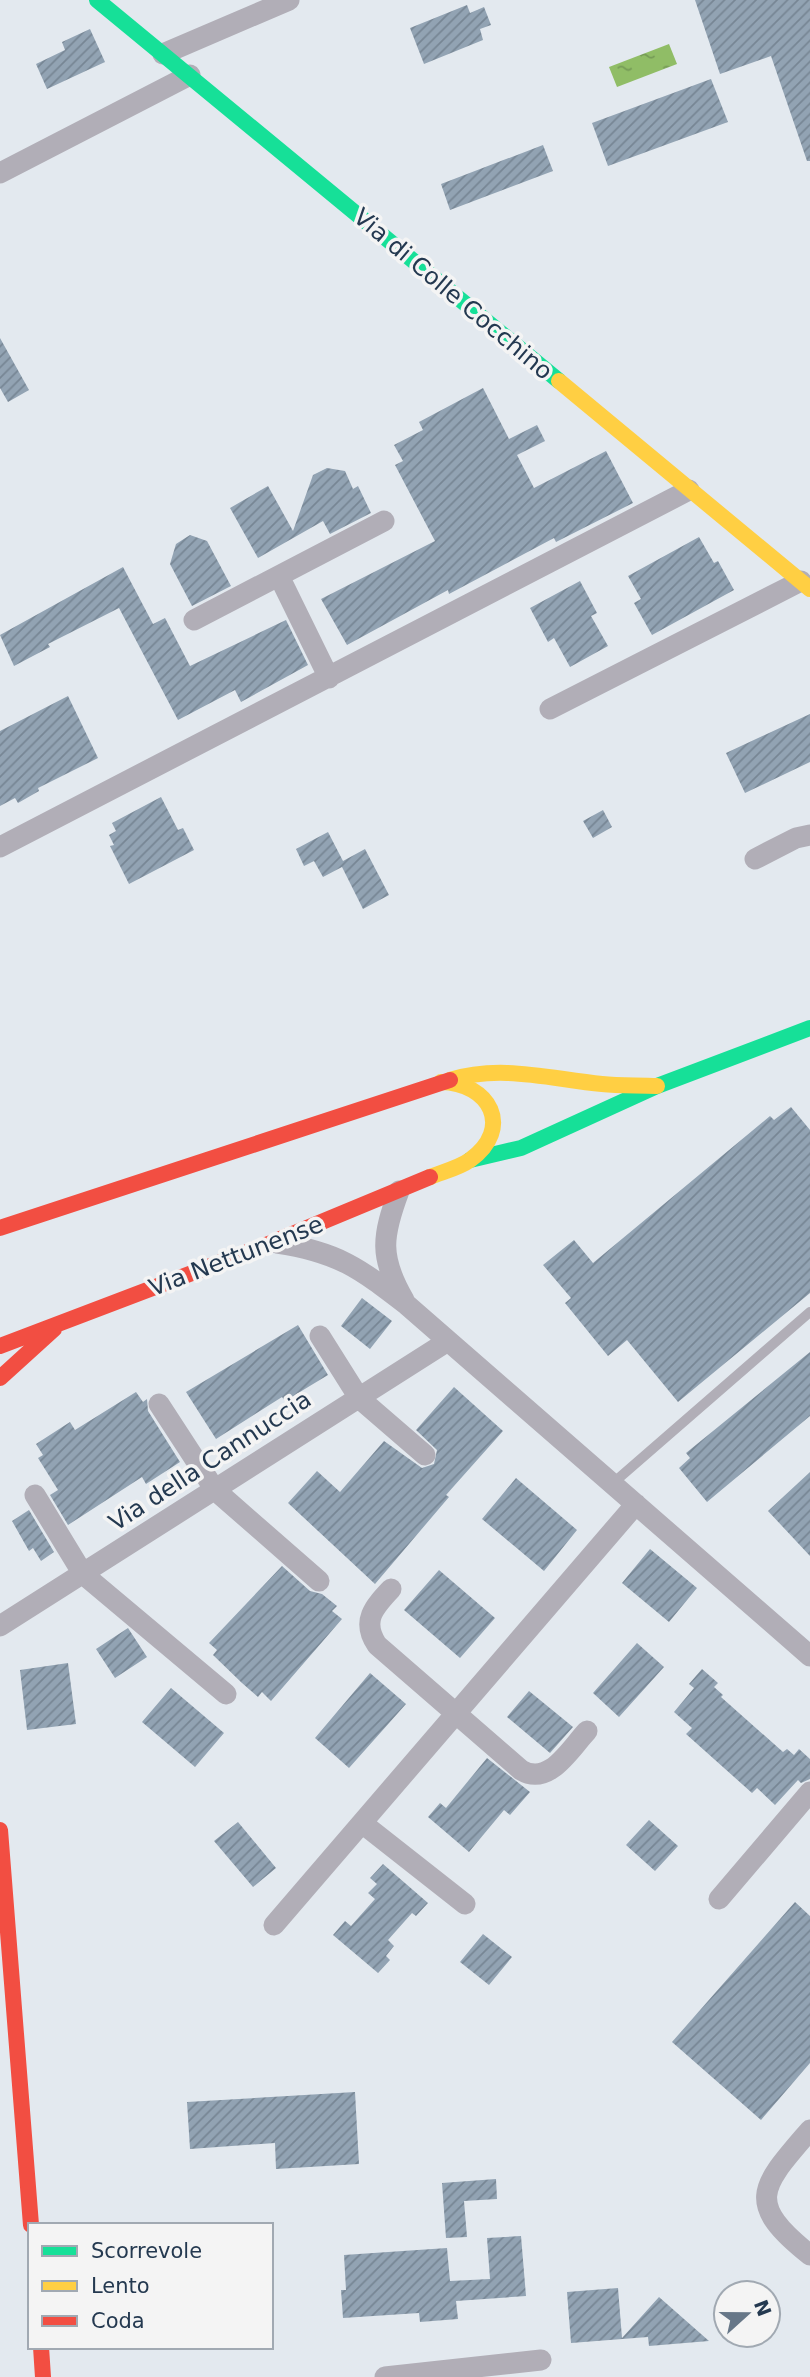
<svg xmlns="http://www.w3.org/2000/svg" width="810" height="2377" viewBox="0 0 810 2377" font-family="'DejaVu Sans',sans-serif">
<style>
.water{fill:url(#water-ripples)}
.building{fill:url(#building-hatch)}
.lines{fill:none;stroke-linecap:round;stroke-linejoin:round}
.lane{stroke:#b1aeb7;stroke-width:10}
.street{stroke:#b1aeb7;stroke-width:21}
.fast{stroke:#16e098;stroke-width:16}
.slow{stroke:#ffcf43;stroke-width:16}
.jam{stroke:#f24e42;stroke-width:16}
.labels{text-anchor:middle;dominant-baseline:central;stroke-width:7;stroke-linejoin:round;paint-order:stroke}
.street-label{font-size:24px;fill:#243950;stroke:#f4f4f4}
</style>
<defs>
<pattern id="water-ripples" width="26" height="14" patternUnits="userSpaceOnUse" patternTransform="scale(1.75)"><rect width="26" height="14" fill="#90bd66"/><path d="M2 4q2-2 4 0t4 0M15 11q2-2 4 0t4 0" fill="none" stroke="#759b56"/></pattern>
<pattern id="building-hatch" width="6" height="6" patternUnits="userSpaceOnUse" patternTransform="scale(1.75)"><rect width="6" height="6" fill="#92a3b3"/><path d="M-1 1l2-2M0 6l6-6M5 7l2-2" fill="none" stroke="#778694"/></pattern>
</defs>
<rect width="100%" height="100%" fill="#e3e9ef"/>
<path class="water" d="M669,44L677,64L617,87L609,67Z"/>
<path class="building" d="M695,0H810V161H807L771,56L720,74Z
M467,5L470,13L484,7L491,25L480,29L483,40L424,64L410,28Z
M90,29L105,62L47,89L36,64L65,50L62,42Z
M711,79L728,122L608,166L592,123Z
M543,145L553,171L450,210L441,184Z
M0,338L29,390L8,402L0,388Z
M483,388L509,439L537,425L545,441L517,455L534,488L606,451L633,503L556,542L554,538L449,594L448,590L347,645L321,599L435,541L395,465L403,461L394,445L423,430L419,422Z
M327,468L345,471L353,489L358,486L371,513L330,534L323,521L258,558L230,508L268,486L293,531L313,475Z
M190,535L207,541L231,586L192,606L170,564L176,544Z
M699,537L714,563L718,561L734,590L652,635L634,603L641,599L628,576Z
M123,567L153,624L165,618L190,666L286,620L308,665L241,702L235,690L178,720L119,608L48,644L50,647L14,666L0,635Z
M580,581L597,613L591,616L608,646L570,667L554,638L548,642L530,608Z
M68,696L98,758L38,788L39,791L18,803L15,798L0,806V731Z
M810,714V762L745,793L726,753Z
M161,797L178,830L183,828L194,850L129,884L110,846L114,845L109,835L116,831L112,823Z
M603,810L612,827L593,838L583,821Z
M328,832L343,861L365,849L389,895L363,909L342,867L323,877L314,861L304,866L296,849Z
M791,1107L810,1130V1293L678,1402L627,1340L608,1356L565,1303L571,1298L543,1265L574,1240L593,1263L770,1116L774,1120Z
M362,1298L392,1321L370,1349L341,1326Z
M298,1325L328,1375L285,1401L282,1397L216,1439L186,1392Z
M810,1352V1416L707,1502L679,1468L690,1458L686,1453Z
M454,1387L503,1431L446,1495L449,1497L375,1584L288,1503L317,1471L340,1492L384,1441L422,1468L434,1464L437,1450L416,1430Z
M136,1392L143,1402L147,1399L148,1411L180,1462L146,1484L142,1477L68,1525L50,1495L58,1490L38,1458L43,1455L36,1444L70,1422L75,1430Z
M810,1472V1556L768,1511Z
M516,1478L577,1530L544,1571L482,1519Z
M29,1510L54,1552L41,1561L33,1548L29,1551L12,1521Z
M650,1549L697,1588L669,1622L622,1583Z
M282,1566L310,1591L322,1594L337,1606L332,1611L342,1619L271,1701L262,1692L258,1697L242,1683L213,1655L217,1650L209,1643Z
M439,1570L495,1618L460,1658L404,1610Z
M128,1628L147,1657L115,1678L96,1649Z
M637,1643L664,1667L619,1717L593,1693Z
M68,1663L76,1724L27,1730L20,1670Z
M702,1669L718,1683L714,1687L723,1695L721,1697L783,1752L787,1749L794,1755L799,1749L810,1759V1779L801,1783L798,1780L775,1805L757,1788L752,1793L686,1734L692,1728L674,1712L694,1688L689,1684Z
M370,1673L406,1704L349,1768L315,1738Z
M171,1688L224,1733L195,1767L142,1722Z
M529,1691L573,1727L550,1753L507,1717Z
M487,1758L530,1792L510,1815L504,1810L469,1852L428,1817L440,1803L446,1808Z
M649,1820L678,1846L655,1871L626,1845Z
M238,1822L276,1868L253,1887L214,1841Z
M383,1864L428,1903L416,1916L412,1913L388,1940L394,1946L386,1956L390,1960L378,1973L333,1935L345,1921L351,1926L375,1899L368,1893L377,1884L370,1878Z
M795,1902L810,1916V2063L761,2120L672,2042Z
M483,1934L512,1957L489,1985L460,1962Z
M355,2092L359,2164L276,2169L275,2143L190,2149L187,2102Z
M496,2179L497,2199L464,2201L467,2237L446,2238L442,2183Z
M521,2236L526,2296L456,2301L458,2319L420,2322L419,2313L343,2318L341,2290H346L344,2255L447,2248L450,2281L490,2279L487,2238Z
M618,2288L622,2338L659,2297L709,2341L649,2346L648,2337L571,2343L567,2292Z"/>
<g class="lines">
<path class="lane" d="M612,1484L810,1312"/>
<path class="street" d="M163,54L289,0
M0,173L190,75
M279,576L329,678
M194,620L384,521
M550,709L801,581
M0,847L689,490
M755,859L796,838L810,835
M399,1191C382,1236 379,1257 404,1300
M277,1243C338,1252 359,1268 407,1305L810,1656
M320,1336L359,1398L425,1455
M159,1404L215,1490L319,1581
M35,1495L83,1574L226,1694
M391,1589C374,1607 361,1621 377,1645L521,1770C549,1787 570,1749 587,1731
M0,1626L448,1341
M362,1823L465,1904
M719,1899L810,1792
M274,1925L636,1504
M810,2130C762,2186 743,2202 810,2255
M385,2377L541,2360"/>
<path class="fast" d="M97,0L559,381
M470,1160L521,1148L657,1086L810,1028"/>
<path class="slow" d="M559,381L810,589
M450,1080C501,1064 550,1079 602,1084C620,1086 639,1085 657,1086
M430,1177C442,1172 459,1168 470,1160C514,1128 490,1083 441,1082"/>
<path class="jam" d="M0,1228L450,1080
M0,1346L271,1243L430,1177
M0,1378L54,1329
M0,1830L31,2225
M41,2347L43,2377"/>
</g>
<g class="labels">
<g class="street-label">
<text transform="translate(453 294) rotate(40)">Via di Colle Cocchino</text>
<text transform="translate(236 1256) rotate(-21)">Via Nettunense</text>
<text transform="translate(210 1461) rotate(-33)">Via della Cannuccia</text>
</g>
</g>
<rect x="28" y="2223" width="245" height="126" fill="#f4f4f4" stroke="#a1a9b2" stroke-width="2"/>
<rect x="42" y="2246" width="35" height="10" fill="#16e098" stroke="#a1a9b2" stroke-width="2"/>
<text x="91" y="2258" font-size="21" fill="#243950">Scorrevole</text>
<rect x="42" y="2281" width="35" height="10" fill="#ffcf43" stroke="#a1a9b2" stroke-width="2"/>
<text x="91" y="2293" font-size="21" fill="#243950">Lento</text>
<rect x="42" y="2316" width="35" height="10" fill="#f24e42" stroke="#a1a9b2" stroke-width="2"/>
<text x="91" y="2328" font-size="21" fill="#243950">Coda</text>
<g transform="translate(747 2314) rotate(69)"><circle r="33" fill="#f4f4f4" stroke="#a1a9b2" stroke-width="2"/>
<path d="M0-5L12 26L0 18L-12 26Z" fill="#677788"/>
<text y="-10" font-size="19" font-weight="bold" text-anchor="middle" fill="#243950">N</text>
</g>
</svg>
